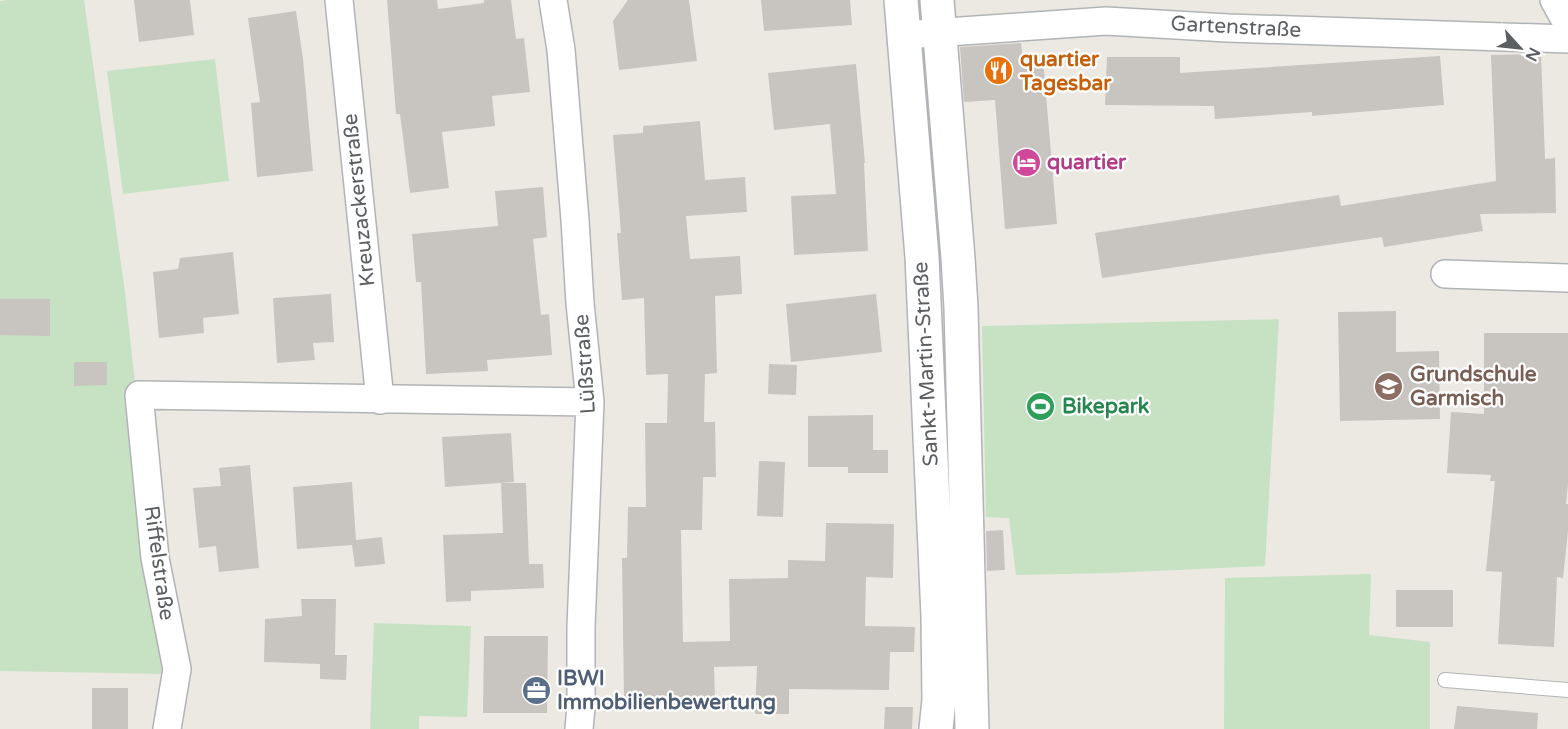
<svg xmlns="http://www.w3.org/2000/svg" width="1568" height="729" viewBox="0 0 1568 729" font-family="'Varela Round',sans-serif">
<style>
.green{fill:#c7e1c3}
.building{fill:#c8c4c0}
.lines{fill:none;stroke-linecap:round;stroke-linejoin:round}
.lane-casing{stroke:#b1b4b7;stroke-width:16}
.street-casing{stroke:#b1b4b7;stroke-width:30}
.secondary-casing{stroke:#b0b3b7;stroke-width:36}
.lane{stroke:#fff;stroke-width:14}
.street{stroke:#fff;stroke-width:27}
.secondary{stroke:#fff;stroke-width:33}
.labels{text-anchor:middle;dominant-baseline:central;stroke-width:4.5;stroke-linejoin:round;paint-order:stroke}
.street-label{font-size:21px;fill:#5c5f62;stroke:#fff}
.food-label{font-size:21px;font-weight:bold;fill:#c56008;stroke:#fff;text-anchor:start}
.hotel-label{font-size:21px;font-weight:bold;fill:#b23c85;stroke:#fff;text-anchor:start}
.education-label{font-size:21px;font-weight:bold;fill:#785e54;stroke:#fff;text-anchor:start}
.leisure-label{font-size:21px;font-weight:bold;fill:#27864d;stroke:#fff;text-anchor:start}
.service-label{font-size:21px;font-weight:bold;fill:#4e5e75;stroke:#fff;text-anchor:start}
</style>
<rect width="100%" height="100%" fill="#ece9e3"/>
<path class="green" d="M8,0H84L125,292L167,674L0,671V1Z
M215,59L229,181L123,194L107,71Z
M1279,319L1265,566L1110,573L1016,575L1009,518L986,517L982,326Z
M1371,574L1369,635L1430,642V729H1224L1225,578Z
M374,623L471,626L467,717L419,716V729H370Z"/>
<path class="building" d="M134,0H190L194,35L139,42Z
M387,0H437L438,9L484,3V0H511L516,39L524,38L530,92L492,96L495,126L442,132L449,188L410,193L400,114H396Z
M628,0H689L697,61L619,70L613,21Z
M761,0H850L852,25L764,31Z
M296,11L303,59L313,171L257,177L251,103L260,102L248,18Z
M1021,43L1023,61L1043,59L1057,224L1005,229L995,100L964,102L960,47Z
M1541,54L1545,159L1555,158L1556,213L1480,214L1483,231L1384,247L1382,237L1102,278L1095,233L1339,195L1341,206L1496,181L1491,55Z
M1440,56L1444,105L1312,116V112L1215,119L1214,106L1105,105L1107,57H1180V73Z
M856,64L865,163H864L868,251L794,255L791,196L836,194L830,124L774,130L768,73Z
M700,121L705,180L745,177L747,212L686,216L690,259L740,256L742,294L715,296L717,373L705,374L704,422H715L716,477H703L702,530H681L683,642L730,641L729,579L788,578V560L825,561L826,523L894,524L893,578L866,577L865,626L915,627L914,652H890L889,690L789,689V714H755L757,666L714,667L715,697L624,698L622,558H627L628,507H646L645,423H667L668,374L646,375L644,298L622,300L617,233H621L613,135L643,133V126Z
M543,187L547,237L533,239L541,315L549,314L552,355L487,360L488,371L426,374L421,282H416L412,234L498,226L495,191Z
M233,252L239,314L203,318L204,333L159,338L153,272L178,269L180,258Z
M331,294L334,342L313,343L315,360L277,363L273,298Z
M876,294L882,352L791,362L786,304Z
M0,299H50V336L0,335Z
M1396,311V352L1439,351L1440,419L1340,421L1338,312Z
M1484,333H1568V484L1566,504H1568V531L1563,578L1557,577L1554,647L1498,644L1502,572L1486,571L1495,481H1490L1491,475L1447,473L1451,412L1484,414Z
M74,362H107V385L74,386Z
M769,364L797,365L796,395L768,394Z
M873,415V450H888V473H848V467H808V416Z
M511,433L514,482L445,487L442,437Z
M759,461L785,462L783,517L757,516Z
M250,465L259,568L219,572L216,546L199,548L193,488L221,486L219,468Z
M352,482L356,540L382,537L385,564L355,567L352,545L297,549L293,487Z
M501,483H526L529,564H543L544,588L471,591V601L446,602L443,535L503,533Z
M1003,530L1005,570L987,571L986,531Z
M1396,590H1453V627H1396Z
M301,599H336L335,655H347L346,680L320,679V664L264,662L265,619L302,616Z
M484,636H548L547,713H483Z
M92,688H128V729H92Z
M1457,706L1538,713L1537,729H1454Z
M885,707H913L912,729H884Z"/>
<g class="lines">
<defs>
<path id="lane" d="M1445,680L1568,690"/>
<path id="street" d="M339,0L380,400
M553,0L561,50L575,220L580,303L590,402L581,627V707L579,729
M1554,0L1568,25
M904,35L1106,21L1228,28L1568,39
M1445,274L1568,278
M167,729L177,669L155,558L139,395L590,402"/>
<path id="secondary" d="M901,0L922,257L938,616L939,700L936,729
M937,0L958,258L961,308L972,729"/>
</defs>
<use href="#lane" class="lane-casing"/>
<use href="#street" class="street-casing"/>
<use href="#secondary" class="secondary-casing"/>
<use href="#lane" class="lane"/>
<use href="#street" class="street"/>
<use href="#secondary" class="secondary"/>
</g>
<defs>
<symbol id="restaurant-disc" viewBox="-11 -11 22 22"><circle r="9.5" fill="#e8710a" stroke="#fff"/><path d="M-5-6h1v4h1v-4h1v4h1v-4h1v5L-1.5 .5V6h-2V.5L-5-1ZM5-6V6H3V1.5H1.5Q1.5-4 5-6Z" fill="#fff"/></symbol>
<symbol id="hotel-disc" viewBox="-11 -11 22 22"><circle r="9.5" fill="#d1479c" stroke="#fff"/><path d="M-6-4.5h1.5V1H6V5H4.5V3h-9V5H-6ZM-4 0a1.8 1.8 0 1 1 3.6 0ZM.5 0V-2.5h3Q6-2.5 6 0Z" fill="#fff"/></symbol>
<symbol id="school-disc" viewBox="-11 -11 22 22"><circle r="9.5" fill="#8d6e63" stroke="#fff"/><path d="M0-5L7-2L0 1L-7-2ZM-4 1L0 2.5L4 1V4Q0 6-4 4Z" fill="#fff"/></symbol>
<symbol id="stadium-disc" viewBox="-11 -11 22 22"><circle r="9.5" fill="#2e9e5b" stroke="#fff"/><path d="M0-5a6.5 5 0 1 0 0 10a6.5 5 0 1 0 0-10ZM-3.5-1.8h7v3.6h-7Z" fill="#fff"/></symbol>
<symbol id="office-disc" viewBox="-11 -11 22 22"><circle r="9.5" fill="#5c6f8a" stroke="#fff"/><path d="M-6-3h4V-5.5h4V-3h4V5H-6ZM-1-4.5V-3h2v-1.5ZM-6 0V1H6V0Z" fill="#fff"/></symbol>
</defs>
<g fill-rule="evenodd">
<use href="#restaurant-disc" x="982" y="54" width="33" height="33"/>
<use href="#hotel-disc" x="1010" y="146" width="33" height="33"/>
<use href="#school-disc" x="1372" y="370" width="33" height="33"/>
<use href="#stadium-disc" x="1024" y="390" width="33" height="33"/>
<use href="#office-disc" x="520" y="674" width="33" height="33"/>
</g>
<g class="labels">
<g class="street-label">
<text transform="translate(1236 27) rotate(3)">Gartenstraße</text>
<text transform="translate(359 200) rotate(-96)">Kreuzackerstraße</text>
<text transform="translate(585 364) rotate(-94)">Lüßstraße</text>
<text transform="translate(926 364) rotate(-93)">Sankt-Martin-Straße</text>
<text transform="translate(159 563) rotate(82)">Riffelstraße</text>
</g>
<g class="food-label">
<text x="1020" y="59">quartier<tspan x="1020" dy="24">Tagesbar</tspan></text>
</g>
<g class="hotel-label">
<text x="1047" y="162">quartier</text>
</g>
<g class="education-label">
<text x="1410" y="374">Grundschule<tspan x="1410" dy="24">Garmisch</tspan></text>
</g>
<g class="leisure-label">
<text x="1062" y="406">Bikepark</text>
</g>
<g class="service-label">
<text x="557" y="678">IBWI<tspan x="557" dy="24">Immobilienbewertung</tspan></text>
</g>
</g>
<g transform="translate(1520 48) rotate(117)" stroke="#ffffff" stroke-width="4.5" paint-order="stroke">
<path d="M0-4.5L10 22L0 15L-10 22Z" fill="#5c5f62"/>
<text y="-9" font-size="16" font-weight="bold" text-anchor="middle" fill="#5c5f62">N</text>
</g>
</svg>
